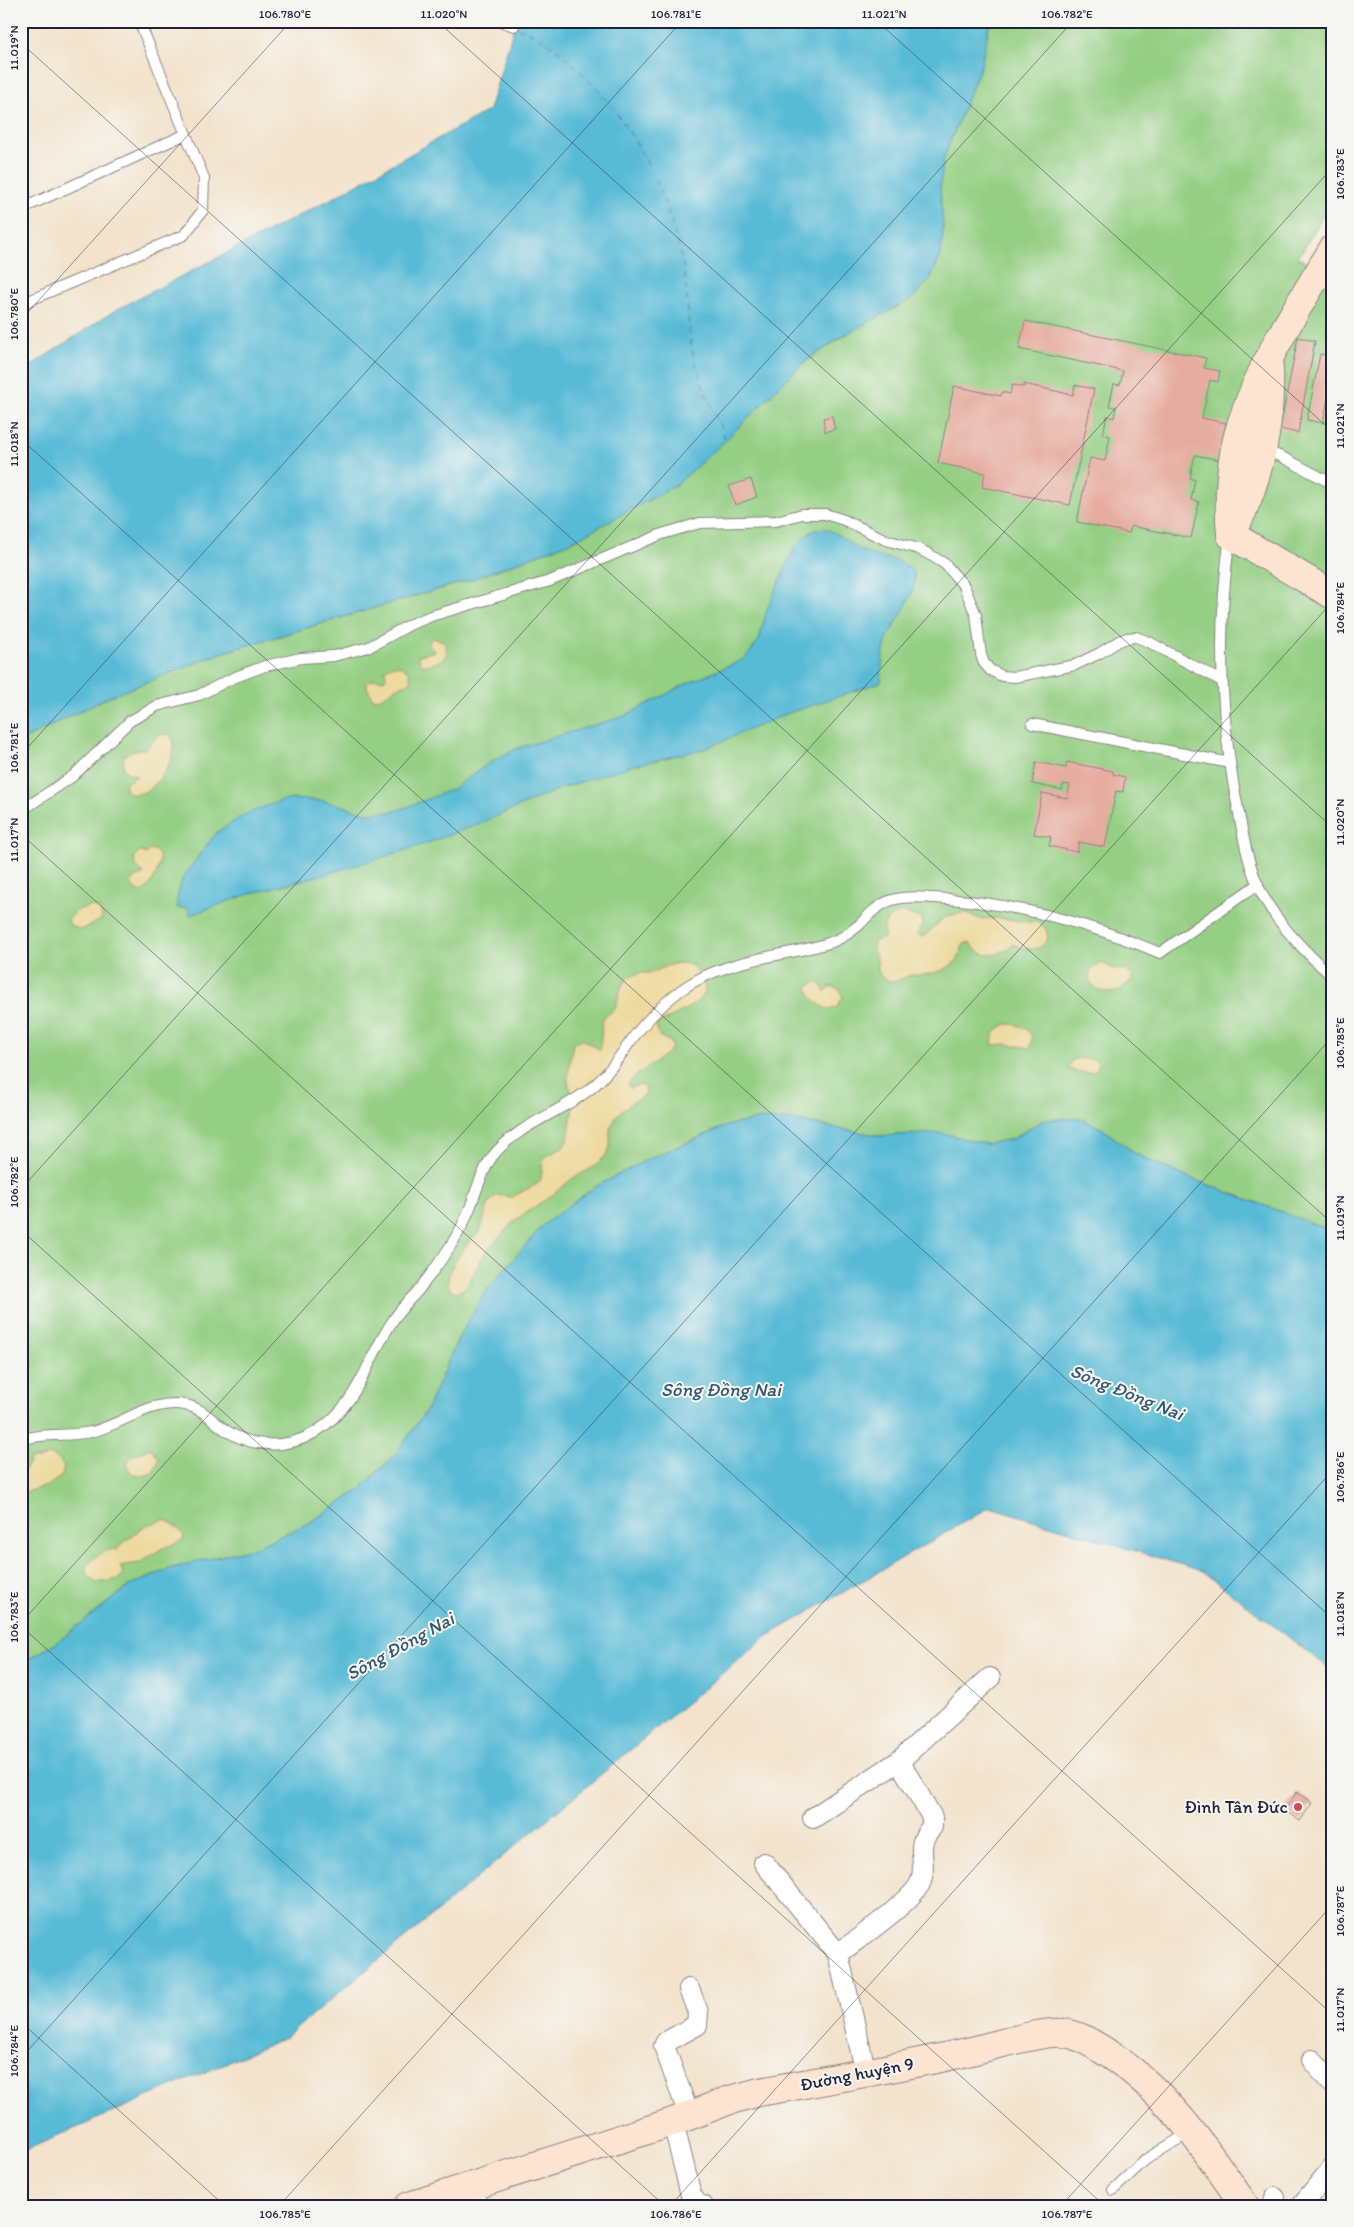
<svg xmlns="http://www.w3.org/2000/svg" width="1354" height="2227" viewBox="0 0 1354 2227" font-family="Itim,sans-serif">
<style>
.green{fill:#94cf83;stroke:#5b785f}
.sand{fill:#eeda9e;stroke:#887e6c}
.water{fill:#58bbd6;stroke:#3d6e88}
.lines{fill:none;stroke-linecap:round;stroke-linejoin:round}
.ferry{stroke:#355871;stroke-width:1;stroke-dasharray:6 5;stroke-linecap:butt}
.building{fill:#e6ac9f}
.lane-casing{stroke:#8a8284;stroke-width:12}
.street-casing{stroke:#8a8284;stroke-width:22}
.secondary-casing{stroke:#8a8284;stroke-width:30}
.lane{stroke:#fff;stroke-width:10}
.street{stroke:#fff;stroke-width:20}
.secondary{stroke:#fde4d1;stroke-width:28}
.ticks{fill:none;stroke:#22223b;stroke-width:1;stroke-opacity:0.45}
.poi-dot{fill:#d1495b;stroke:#f6f6f2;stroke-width:2}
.labels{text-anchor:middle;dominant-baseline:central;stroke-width:4;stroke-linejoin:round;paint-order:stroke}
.poi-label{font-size:18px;fill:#22223b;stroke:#f6f6f2;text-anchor:end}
.street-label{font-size:18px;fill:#22223b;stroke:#f6f6f2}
.water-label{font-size:19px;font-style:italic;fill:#355871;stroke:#f6f6f2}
.neatline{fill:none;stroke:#22223b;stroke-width:2}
.ticks-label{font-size:12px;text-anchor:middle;fill:#22223b}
</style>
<rect width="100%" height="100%" fill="#f6f6f2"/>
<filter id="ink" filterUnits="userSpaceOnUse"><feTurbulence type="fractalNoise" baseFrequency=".02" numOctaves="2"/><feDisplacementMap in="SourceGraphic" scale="10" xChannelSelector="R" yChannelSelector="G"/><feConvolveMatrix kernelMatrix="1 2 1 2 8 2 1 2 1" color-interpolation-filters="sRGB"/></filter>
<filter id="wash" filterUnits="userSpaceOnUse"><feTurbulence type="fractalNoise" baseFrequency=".0096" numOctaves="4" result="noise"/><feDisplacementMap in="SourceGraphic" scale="20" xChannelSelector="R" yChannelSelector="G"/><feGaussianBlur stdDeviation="1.12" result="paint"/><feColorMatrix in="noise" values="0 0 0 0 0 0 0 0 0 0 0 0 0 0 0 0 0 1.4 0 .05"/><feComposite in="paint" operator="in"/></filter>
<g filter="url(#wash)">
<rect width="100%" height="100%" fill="#f3e3cc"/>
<path class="green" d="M990,21H1333V199L1298,258L1333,276V1231L1179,1174L1136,1154L1101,1128L1044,1120L1012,1139L986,1144L941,1133L881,1136L795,1121L729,1125L650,1158L593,1188L459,1337L427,1409L396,1454L358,1491L309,1523L256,1547L172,1568L129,1586L55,1644L21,1663V741L106,698L221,653L470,580L571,542L726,440L803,363L930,279L941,255L943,228L939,186L944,157L981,65Z"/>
<path class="sand" d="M433,638L444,641L447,653C443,661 431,666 422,665L419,660V655L435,651L429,646V641Z
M393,665L401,666L409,671L411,681C407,686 402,685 397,687C387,692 384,701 372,698L367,687V682L375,679L384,680L386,677L385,669Z
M168,734C187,747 153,803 129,793L125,789V783L137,776L128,773L123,768L124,756L131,751L147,748L158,735Z
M149,850H154L159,855C163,868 141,910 131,883L134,878L145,874L136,866L134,859L137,853L142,852L146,854Z
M90,906L99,908L102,916L101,920L81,930L70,925L68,920L78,910Z
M902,912L922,918L923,927L917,932L918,935L923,937L945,917L961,913H968L979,919L998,918L1038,923L1046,929L1048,938C1041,953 1026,950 1013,944C1000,956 982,961 970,943H965C960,949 960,958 954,963C942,973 928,975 914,975C905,975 901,982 891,981C873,977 880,966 876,957C872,947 870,941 884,938V927L887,919Z
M679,963C692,963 694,967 700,977C702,981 705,984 705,988C708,1003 666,1018 656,1025L659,1036L671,1042L672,1048C663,1060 632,1074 628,1085L630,1088L639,1085L645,1086L646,1095L631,1103L617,1115L610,1129V1148L605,1156L595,1166L573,1178L551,1196L514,1221L485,1253L466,1287L458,1292L452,1291C439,1279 461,1251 471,1240C474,1237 479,1234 481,1229C486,1217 485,1202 497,1195L512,1197L537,1184L541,1179L543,1160L546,1156L563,1148L568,1139L574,1101L568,1082V1074L573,1043L582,1039L600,1050L602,1022L604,1017L615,1009L622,985L630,976L640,973H651L666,966Z
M1103,963L1113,969L1126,970L1132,976V980L1117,992C1102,995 1082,985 1092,968Z
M816,982L821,984L825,992L830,986L839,989L843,997L837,1007L829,1010C820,1006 809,998 808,987Z
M1007,1024C1022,1024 1037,1031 1030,1048L1006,1044L992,1045C992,1034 997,1027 1007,1024Z
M1079,1058L1096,1060L1098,1064L1097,1070C1090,1075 1076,1072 1068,1068L1071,1061Z
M149,1448L153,1450L159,1459L153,1473L141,1476L133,1475L127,1467C127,1454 140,1455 149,1448Z
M47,1455C55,1455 61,1460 64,1467L62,1476L47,1486L21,1493V1466L24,1471L31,1459H41Z
M163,1520C171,1521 181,1529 184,1537L183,1540L161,1549L139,1563L120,1566L123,1574L118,1579L96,1583L86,1574L87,1566C92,1558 108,1547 117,1550C120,1545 141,1528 146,1525C151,1523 157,1523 163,1520Z"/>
<path class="water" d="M516,21H990L981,65L944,157L940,186L943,228L941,255L930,279L912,299L844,335L803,363L726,440L675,486L571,542L470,580L221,653L106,698L21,741V372L114,311L331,199L489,110Z
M823,528C840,533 852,547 869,554C883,559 902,558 912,570C924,586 893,624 887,640C882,654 882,667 881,682L786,714L704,749L627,767L562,788L476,825L422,845L340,870L249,894L190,915L188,908H177V899L182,879L202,851L217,832L246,814L280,801L295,799L325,801L367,813L390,812L402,809L453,789L492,761L518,748L624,716L686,684L740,661L748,655L759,640L767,609L795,547L810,532Z
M1080,1118L1101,1128L1136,1154L1179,1174L1333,1231V1671L1202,1571L990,1507L766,1637L286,2037L21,2152V1663L55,1644L129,1586L172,1568L256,1547L309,1523L358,1491L396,1454L427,1409L459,1337L485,1292L544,1224L593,1188L650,1158L729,1125L762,1119L795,1121L881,1136L941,1133L986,1144L1012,1139L1044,1120Z"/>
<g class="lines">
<path class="ferry" d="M518,28C526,31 534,34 542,39C555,46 566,58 577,68C631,120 666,188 682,261C688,289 687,317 691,344C697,377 713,410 726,440"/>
</g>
<g id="blocks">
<path class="building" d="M1025,321L1206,358L1204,368L1220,371L1218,382L1210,380L1202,418L1226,423L1219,460L1195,455L1190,478L1195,480L1191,500L1199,502L1191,538L1131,526L1129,533L1077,522L1090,458L1105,461L1110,436L1103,434L1107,416L1114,418L1116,407L1109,406L1114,384L1120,385L1123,371L1019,349Z
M1298,337L1315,341L1298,433L1280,429Z
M1320,354L1333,356V374L1323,423L1307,420Z
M1024,384L1073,395L1075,385L1094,389L1070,505L982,487L985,473L938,463L954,386L1001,396L1002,392L1010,394L1012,385L1024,387Z
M832,416L835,429L825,432L823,418Z
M751,479L757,497L735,505L729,486Z
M1036,762L1066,768L1067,762L1113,771V774L1125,777L1123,792L1116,791L1105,847L1079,842L1077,852L1049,846L1051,837L1034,834L1042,793L1067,798L1070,785L1063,784L1062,790L1032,784Z
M1297,1792L1312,1803L1300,1821L1284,1810Z"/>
</g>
</g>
<g filter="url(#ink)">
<use href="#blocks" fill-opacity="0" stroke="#8a8284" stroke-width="1"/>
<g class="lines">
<defs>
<path id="lane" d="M500,21L514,26
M21,209L186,134
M21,304L184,235L203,210L204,178L139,21
M1265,450L1284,458L1333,484
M1230,536C1217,628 1220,723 1239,814C1244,841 1249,869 1262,894C1279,926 1306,953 1333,977
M1032,724L1230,763
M21,811L73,776L130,721L157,706L199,695L233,678L265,666L301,658L334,656L369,647L411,624L431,616L550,581L662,534L700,523L776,521L802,514H825L844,520L886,540L919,549L932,556L945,564L964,586L976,615L981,655L984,663L990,670L1002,676L1015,677L1075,665L1100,653L1119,641L1127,638L1136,637L1149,642L1222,681
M21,1440C44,1432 68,1437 91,1432C122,1425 152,1398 185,1405C203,1408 212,1421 227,1431C253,1448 287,1449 314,1433C358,1406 365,1364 390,1325C398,1312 407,1302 417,1292C433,1272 449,1250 461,1228C474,1205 477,1178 492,1157C518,1123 565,1112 596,1084C614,1068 625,1047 640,1029C652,1015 666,1001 681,990C722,960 774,958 822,945C835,942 848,935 859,925C869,915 877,905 892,900C909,895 930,898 948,899C1023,905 1091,924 1160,953L1258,884
M1113,2190L1145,2160L1190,2132"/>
<path id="street" d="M899,1761L990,1678
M813,1818L899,1761L932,1817V1827C913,1846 928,1860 921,1881C915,1900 857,1939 838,1954
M764,1863L838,1954L866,2073
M689,1989L698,2012L697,2025L666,2042L664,2046L689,2115
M1312,2060L1333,2085
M673,2122L691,2195L698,2205L703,2206
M470,2187L477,2206
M1273,2206L1275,2198
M1301,2206L1333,2167"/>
<path id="secondary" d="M1234,529C1260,478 1271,425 1269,368
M1231,535C1228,498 1230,460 1241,425C1261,362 1299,305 1333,249
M1231,535L1333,595
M409,2206L673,2122L727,2101L759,2092C827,2080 896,2068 963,2053C988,2048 1041,2030 1063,2033C1077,2034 1089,2042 1101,2049C1163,2086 1205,2147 1245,2206"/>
</defs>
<use href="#lane" class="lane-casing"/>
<use href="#street" class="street-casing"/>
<use href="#secondary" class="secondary-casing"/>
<use href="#lane" class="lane"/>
<use href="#street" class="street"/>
<use href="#secondary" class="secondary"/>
</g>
</g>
<path class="ticks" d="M437,21L1333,828M877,21L1333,432M1316,21L1333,36M21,43L1333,1224M21,320L291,21M21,439L1333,1619M21,755L682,21M21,834L1333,2015M21,1189L1073,21M21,1230L1105,2206M21,1623L1333,167M21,1626L665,2206M21,2022L225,2206M21,2058L1333,601M279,2206L1333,1036M670,2206L1333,1470M1061,2206L1333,1904"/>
<circle class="poi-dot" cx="1298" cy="1807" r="5"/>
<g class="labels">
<g class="poi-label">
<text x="1288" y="1807">Đình Tân Đức</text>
</g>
<g class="street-label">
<text transform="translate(857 2074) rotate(-11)">Đường huyện 9</text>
</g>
<g class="water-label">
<text x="721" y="1389">Sông Đồng Nai</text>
<text transform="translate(1127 1392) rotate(22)">Sông Đồng Nai</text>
<text transform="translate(400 1646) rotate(-29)">Sông Đồng Nai</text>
</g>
</g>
<rect width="1354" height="2227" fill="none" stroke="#f6f6f2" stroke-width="55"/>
<rect x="28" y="28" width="1298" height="2172" class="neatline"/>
<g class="ticks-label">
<text x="285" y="18">106.780°E</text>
<text x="444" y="18">11.020°N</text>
<text x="676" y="18">106.781°E</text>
<text x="884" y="18">11.021°N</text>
<text x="1067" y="18">106.782°E</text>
<text transform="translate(14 48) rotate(-90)" y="4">11.019°N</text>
<text transform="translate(1340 174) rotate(-90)" y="4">106.783°E</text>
<text transform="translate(14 314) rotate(-90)" y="4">106.780°E</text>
<text transform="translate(1340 426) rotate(-90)" y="4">11.021°N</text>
<text transform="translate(14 444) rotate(-90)" y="4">11.018°N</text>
<text transform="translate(1340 608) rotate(-90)" y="4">106.784°E</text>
<text transform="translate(14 748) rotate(-90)" y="4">106.781°E</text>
<text transform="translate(1340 822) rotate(-90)" y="4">11.020°N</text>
<text transform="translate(14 840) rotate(-90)" y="4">11.017°N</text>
<text transform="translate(1340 1043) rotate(-90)" y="4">106.785°E</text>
<text transform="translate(14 1182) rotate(-90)" y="4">106.782°E</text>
<text transform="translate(1340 1218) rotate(-90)" y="4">11.019°N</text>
<text transform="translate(1340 1477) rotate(-90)" y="4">106.786°E</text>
<text transform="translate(1340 1614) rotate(-90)" y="4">11.018°N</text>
<text transform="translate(14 1617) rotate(-90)" y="4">106.783°E</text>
<text transform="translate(1340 1911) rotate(-90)" y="4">106.787°E</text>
<text transform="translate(1340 2010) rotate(-90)" y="4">11.017°N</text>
<text transform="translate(14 2051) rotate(-90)" y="4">106.784°E</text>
<text x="285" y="2218">106.785°E</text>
<text x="676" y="2218">106.786°E</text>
<text x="1067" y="2218">106.787°E</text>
</g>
</svg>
